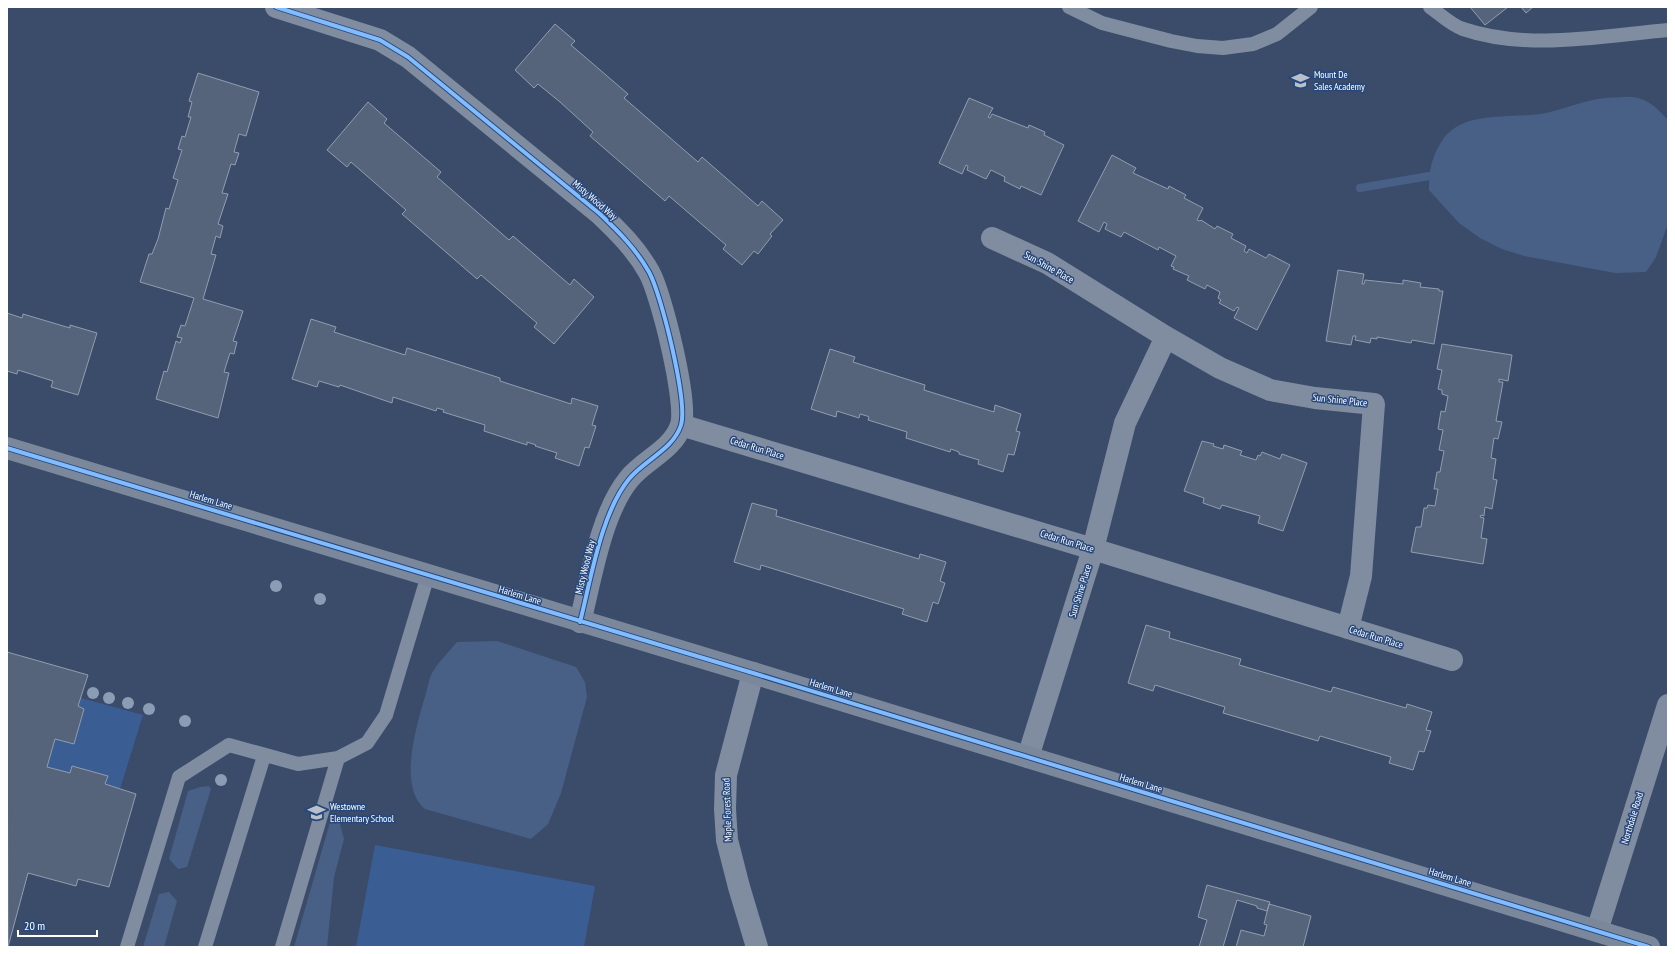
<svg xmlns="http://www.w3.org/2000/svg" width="1675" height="954" viewBox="0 0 1675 954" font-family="'PT Sans Narrow',sans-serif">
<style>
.green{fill:#3a5d94}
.water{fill:#486086}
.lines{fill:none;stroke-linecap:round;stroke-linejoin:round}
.stream{stroke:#486086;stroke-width:8}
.building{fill:#55647b;stroke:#929daf}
.lane{stroke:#808ca0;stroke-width:14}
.street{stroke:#808ca0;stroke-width:22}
.secondary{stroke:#7b889c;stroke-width:22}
.cycleway-casing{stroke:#26487d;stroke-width:6}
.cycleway{stroke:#80bcff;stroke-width:4}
.tree{fill:#8b9cb5}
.labels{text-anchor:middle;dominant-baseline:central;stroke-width:3;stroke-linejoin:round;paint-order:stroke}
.poi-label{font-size:10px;fill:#fff;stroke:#26487d;text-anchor:start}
.street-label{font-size:10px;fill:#fff;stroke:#26487d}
</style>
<rect width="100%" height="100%" fill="#3a4c69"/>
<path class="green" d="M81,698L143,715L120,789L105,784L107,776L72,766L70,773L47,767L55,739L74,744L84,710L78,706Z
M375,845L595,886L584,947H356Z"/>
<path class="water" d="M1632,97C1649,99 1657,108 1668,120V224L1656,257L1646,272L1615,273L1524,256L1502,249L1480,238L1459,223L1429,190C1429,172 1431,159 1440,144C1460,108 1511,120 1546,113C1565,109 1585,100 1605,98C1614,97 1623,97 1632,97Z
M497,641L576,667L585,682L587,697L561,793L548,824L531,839L425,809C398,787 416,728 424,700C427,692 428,681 432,673C438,662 449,652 457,642Z
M209,786L211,789L187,867L178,869L169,859L188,791L200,787Z
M335,818L339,820L344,839L334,877L327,947H294L331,819Z
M169,892L177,901L164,947H143L159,894Z"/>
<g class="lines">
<path class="stream" d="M1360,188L1429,176"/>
</g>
<path class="building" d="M1470,7H1508L1485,25Z
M1521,7H1533L1526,13Z
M555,24L575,41L571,45L628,94L624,98L698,162L702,157L758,206L762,201L783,220L770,234L772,236L758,254L754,251L742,265L723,249L726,245L669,196L665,201L590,136L593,132L560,102L538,84L534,88L515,70Z
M198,73L259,92L246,136L239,134L234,152L239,153L235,165L231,164L222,193L228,194L218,224L223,226L220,238L216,236L211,254L216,255L203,299L243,311L233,341L237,342L234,354L230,353L224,372L229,373L218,418L156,399L164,371L167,372L176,341L180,343L182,338L177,337L181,325L185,326L194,298L140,282L149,254H152L158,239L166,208L169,209L178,180L173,178L182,150L178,149L182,136L185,137L191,117H188L192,102L189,101Z
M969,98L993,108L988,117L990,118L992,114L1028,128L1029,125L1045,132L1044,135L1064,145L1041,195L1021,186L1020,189L1004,181L1005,177L991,170L986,179L967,170L968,166L966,165L962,174L939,163Z
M368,102L387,119L384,123L441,172L437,177L509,240L513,236L570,285L574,279L594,297L554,344L534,327L537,323L481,275L477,279L402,214L406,210L351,162L347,167L327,150Z
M1112,155L1136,168L1133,173L1168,189L1169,186L1186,195L1184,198L1203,208L1197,220L1200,221L1201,220L1215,229L1217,226L1233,234L1231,238L1246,246L1244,251L1247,253L1249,249L1266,258L1269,254L1290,265L1257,330L1234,318L1239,308L1237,307L1234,311L1219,303L1221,300L1218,298L1220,292L1207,285L1205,289L1187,280L1189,276L1173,269L1174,267L1171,266L1176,256L1159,247L1158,250L1124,232L1121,237L1105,229L1107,224L1104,222L1099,232L1078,221Z
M1338,270L1364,274L1362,284H1364L1365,280L1403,284V280L1421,283L1420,287L1439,289V291H1443L1434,344L1412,340L1411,343L1377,337V339L1371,338L1370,343L1355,340L1356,336H1353L1351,345L1326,341Z
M7,313L22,318L23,314L70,328V325L97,333L78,395L51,387L53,381L18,370L17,374L7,371Z
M311,319L336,327L334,332L405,355L407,348L500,378V381L571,404L572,398L598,406L592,425L596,426L589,448L585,447L579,466L555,458L557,453L535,446L536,445L527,442V445L484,431L485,425L443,412L444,410L437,408L436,411L393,397L392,403L340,385L339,387L319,381L317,387L292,379Z
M1442,344L1512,355L1508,381L1499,379V382H1503L1496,421L1502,422L1498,439L1494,438L1491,458L1496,459L1493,479L1497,480L1492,509L1485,507L1484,516L1481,515L1480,517L1484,518L1481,538L1487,539L1483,564L1411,552L1416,527H1421L1424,508H1427L1428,505L1435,506L1438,489H1434L1437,472H1440L1444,451L1439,450L1443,430L1438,429L1441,411L1445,412L1448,396L1442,394V390L1438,389L1442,370L1437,369Z
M830,349L855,357L853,362L925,385L924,390L994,412L995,405L1021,414L1016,431L1020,432L1014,455L1008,454L1003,472L978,464L979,460L959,454V452L951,449L950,452L906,438L907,432L868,420L869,417L867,416L860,414L859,418L837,411L836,417L811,409Z
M1202,441L1214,444L1213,446L1223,449L1224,445L1242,451L1240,455L1256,460L1258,455L1260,456L1262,452L1280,459L1282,454L1307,463L1283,531L1258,523L1260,516L1222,505L1220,509L1203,503L1204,498L1184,491Z
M752,503L777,510L776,516L919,559L920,554L946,562L940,581L945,583L938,604L933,602L927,622L902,614L904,609L761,565L760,570L734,562Z
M1146,625L1170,632L1169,638L1241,659L1239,665L1331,692L1333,687L1406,708L1407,704L1432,712L1426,730L1431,731L1424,752L1419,751L1413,770L1389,763L1391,757L1320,736L1318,741L1223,713L1225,707L1155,685L1153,691L1128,683Z
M7,652L88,675L78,706L84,709L74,744L55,739L47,767L70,773L72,766L108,776L105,784L136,794L109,887L78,879L76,886L28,873L8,947Z
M1207,885L1270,902L1267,911L1257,908V906L1237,900L1223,947H1199L1207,920L1198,917Z
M1269,904L1311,916L1303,947H1236L1241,930L1264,936L1267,925L1264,924Z"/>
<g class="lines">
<path class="lane" d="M1069,7L1102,23L1171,41L1197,46L1223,48L1253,44L1277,34L1311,7
M1430,7C1440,14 1451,25 1463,29C1528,51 1601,36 1668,30
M338,758L367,743L386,715L428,575
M127,947L179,777L229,745L298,764L338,758L282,947
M205,947L264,756"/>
<path class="street" d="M276,7L380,40L408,57L600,214C619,232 636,249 649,272C661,293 688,402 681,425C673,450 644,460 629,479C601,513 591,579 580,622
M992,238L1047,263L1166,337L1220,368L1270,390L1315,398L1374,404L1361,576L1348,628
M681,425L1093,549L1452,660
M753,673L726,775L725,809L727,840L739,887L757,947
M1028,757L1093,549L1125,423L1166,337
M1597,931L1668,705"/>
<path class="secondary" d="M7,448L753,673L1649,947"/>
<defs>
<path id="cycleway" d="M276,7L380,40L408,57L600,214C619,232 636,249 649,272C661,293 688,402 681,425C673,450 644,460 629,479C601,513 591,579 580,622
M7,448L753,673L1649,947"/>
</defs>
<use href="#cycleway" class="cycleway-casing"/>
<use href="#cycleway" class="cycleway"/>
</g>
<g class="tree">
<circle cx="276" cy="586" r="6"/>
<circle cx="320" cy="599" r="6"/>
<circle cx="93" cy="693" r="6"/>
<circle cx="109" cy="698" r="6"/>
<circle cx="128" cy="703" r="6"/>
<circle cx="149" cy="709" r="6"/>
<circle cx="185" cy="721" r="6"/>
<circle cx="221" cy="780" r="6"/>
</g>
<defs>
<symbol id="school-bare" viewBox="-9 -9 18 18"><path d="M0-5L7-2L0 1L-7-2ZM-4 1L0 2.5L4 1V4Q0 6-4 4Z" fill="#bac0ca" stroke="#26487d" stroke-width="2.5" paint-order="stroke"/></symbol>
</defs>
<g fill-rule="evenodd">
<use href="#school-bare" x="1288" y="68" width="25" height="25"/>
<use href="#school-bare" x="304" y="800" width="25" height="25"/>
</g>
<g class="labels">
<g class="poi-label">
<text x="1314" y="74">Mount De<tspan x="1314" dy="12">Sales Academy</tspan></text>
<text x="330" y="806">Westowne<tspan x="330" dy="12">Elementary School</tspan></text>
</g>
<g class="street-label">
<text transform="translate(595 200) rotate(41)">Misty Wood Way</text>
<text transform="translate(1049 267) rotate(29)">Sun Shine Place</text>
<text transform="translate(1340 400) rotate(6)">Sun Shine Place</text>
<text transform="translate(757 448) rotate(17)">Cedar Run Place</text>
<text transform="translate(211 500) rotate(17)">Harlem Lane</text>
<text transform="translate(1067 541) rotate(17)">Cedar Run Place</text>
<text transform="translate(585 567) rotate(-76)">Misty Wood Way</text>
<text transform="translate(1080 591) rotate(-73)">Sun Shine Place</text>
<text transform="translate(520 595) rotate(17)">Harlem Lane</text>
<text transform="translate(1376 637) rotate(17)">Cedar Run Place</text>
<text transform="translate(831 688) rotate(17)">Harlem Lane</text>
<text transform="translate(1141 783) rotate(17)">Harlem Lane</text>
<text transform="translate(727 810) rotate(-92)">Maple Forest Road</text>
<text transform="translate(1632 818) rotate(-73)">Northdale Road</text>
<text transform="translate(1450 877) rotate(17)">Harlem Lane</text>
</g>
</g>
<rect width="1675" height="954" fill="none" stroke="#ffffff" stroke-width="16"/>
<path d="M18 930v6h79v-6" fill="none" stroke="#ffffff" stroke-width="2"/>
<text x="24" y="930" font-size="12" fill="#ffffff" stroke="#26487d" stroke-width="3" paint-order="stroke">20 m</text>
</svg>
